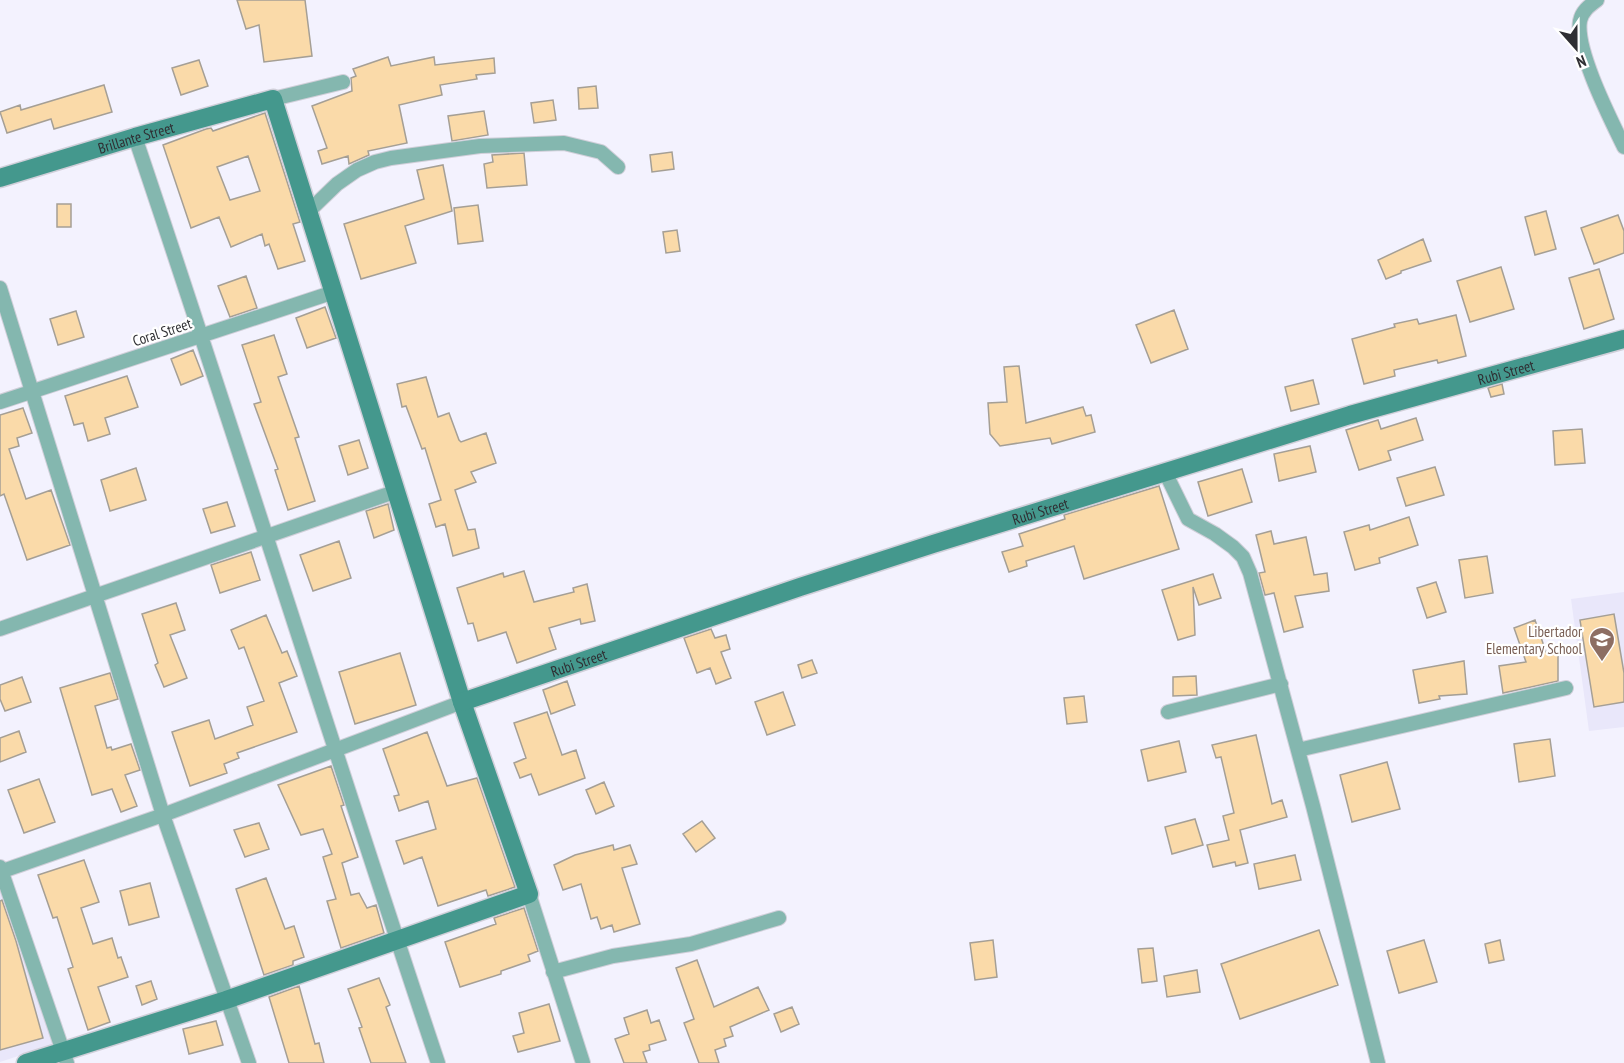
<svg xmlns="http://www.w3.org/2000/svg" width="1624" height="1063" viewBox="0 0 1624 1063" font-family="'PT Sans Narrow',sans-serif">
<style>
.built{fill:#e9e7fa}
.building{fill:#fadaa9;stroke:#a59f95;stroke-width:1.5;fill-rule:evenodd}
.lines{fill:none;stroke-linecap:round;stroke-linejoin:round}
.street-casing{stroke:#d0cfd9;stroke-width:16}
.secondary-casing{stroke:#d0cfd9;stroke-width:21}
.street{stroke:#84b7af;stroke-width:14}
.secondary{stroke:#44988d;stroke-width:18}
.labels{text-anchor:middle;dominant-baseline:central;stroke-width:4.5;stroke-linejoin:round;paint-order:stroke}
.street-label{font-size:15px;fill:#2f2f33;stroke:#fff}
.education-label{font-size:15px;fill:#785e54;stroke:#fff;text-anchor:end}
</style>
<rect width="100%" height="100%" fill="#f3f2fe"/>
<path class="built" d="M1624,592V727L1589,731L1571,599Z
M0,881L58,1043L0,1062Z"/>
<path class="building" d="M237,0H305L312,56L264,62L259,25L246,29Z
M388,57L391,66L434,57L435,65L494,58L495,73L476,75L477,79L440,85L442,95L399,105L407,143L368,151L369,155L349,164L348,156L322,164L318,151L327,148L312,106L352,91L351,78L356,76L353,69Z
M199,60L208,86L181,95L172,68Z
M104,85L112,112L54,129L51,119L7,133L0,112L20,105L21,110Z
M596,86L598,108L579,109L578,88Z
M553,100L556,120L534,123L531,103Z
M484,111L488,135L452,141L448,116Z
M265,113L300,222L293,224L305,261L278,269L269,244L265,246L262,234L231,247L219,217L191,228L163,145L206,129L211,128L213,131ZM248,156L260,191L230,200L217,167Z
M672,152L674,169L652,172L650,155Z
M524,153L527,185L487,188L484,164L493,162L492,155Z
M443,165L452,211L405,226L416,263L361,279L344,224L424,199L417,170Z
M57,204H71V227H57Z
M478,205L483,241L458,244L454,208Z
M1546,211L1556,249L1535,255L1525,217Z
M1618,215L1624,231V253L1594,264L1581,228Z
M677,230L680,251L666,253L663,232Z
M1423,239L1431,261L1401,271V273L1386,279L1378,260Z
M1501,267L1514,309L1470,322L1457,281Z
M1599,269L1614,319L1584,329L1569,278Z
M246,276L257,308L230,317L218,286Z
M325,307L336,338L307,348L296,318Z
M1174,310L1188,349L1151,363L1136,325Z
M76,311L84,337L58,345L50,319Z
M1456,315L1466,356L1438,363L1437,360L1394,370L1395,376L1364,384L1352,339L1395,327L1394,324L1417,319L1419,324Z
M274,335L287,374L278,377L299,437L295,438L315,501L288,510L275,470L278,469L254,404L261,402L242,345Z
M193,350L203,376L181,385L171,359Z
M1019,366L1026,423L1083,407L1086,416L1091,415L1095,432L1052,444L1050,438L1000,446L990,434L988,403L1007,402L1004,367Z
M127,376L138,407L105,418L110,434L88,441L83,423L74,425L65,396Z
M426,377L438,417L449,413L459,440L461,442L486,433L496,463L471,472L476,482L455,490L468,530L475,529L479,548L453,556L445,524L436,527L429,504L441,500L425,448L422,449L406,406L402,407L397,384Z
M1313,380L1319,404L1291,411L1285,387Z
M1502,384L1504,394L1491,397L1488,388Z
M23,408L32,433L17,438L19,446L9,449L26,499L51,490L70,545L27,560L4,494L0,496V415Z
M1416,418L1423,440L1388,451L1391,460L1359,470L1346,430L1378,420L1381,429Z
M1582,429L1585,463L1555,465L1553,431Z
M359,440L368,468L348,475L339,446Z
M1310,446L1316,472L1279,481L1274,454Z
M1435,467L1444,495L1406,506L1397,478Z
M136,468L146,500L110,511L101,480Z
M1242,469L1252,502L1208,516L1198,482Z
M1159,486L1179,549L1084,579L1074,546L1026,561L1027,566L1009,572L1002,552L1023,546L1019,534L1065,519L1064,515Z
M227,502L235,526L211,533L203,509Z
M388,504L394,530L374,538L366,511Z
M1409,517L1418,545L1379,558L1380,563L1355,570L1344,532L1369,525L1370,530Z
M1271,531L1274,544L1306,537L1314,575L1327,573L1329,591L1295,596L1303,627L1284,632L1274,593L1265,595L1259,573L1265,572L1256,535Z
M339,541L351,578L313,591L300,555Z
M251,552L260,580L220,593L211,565Z
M1487,556L1493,593L1465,598L1459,560Z
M524,571L534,602L574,592L573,588L587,584L595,621L581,624L580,619L549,628L556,649L517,663L506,632L478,641L473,623L468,624L457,588L503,573L504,577Z
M1213,574L1221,598L1199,605L1193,587L1195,635L1178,640L1162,590Z
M1436,582L1446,612L1427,618L1417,588Z
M176,603L185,630L170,635L187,678L164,687L155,665L158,663L142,614Z
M1614,614L1624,673V702L1594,707L1580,620Z
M266,615L282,653L287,651L297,676L279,683L297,732L237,753L239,758L224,764L227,773L190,786L172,732L209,720L215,739L253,725L247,707L264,701L244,647L239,649L231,630Z
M1535,620L1546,652H1558V681L1503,693L1499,666L1526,662L1514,628Z
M711,629L715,638L726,635L730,649L721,652L731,678L716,684L710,668L697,673L684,638Z
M400,653L416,705L355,724L339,672Z
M812,660L817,673L802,678L798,665Z
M1464,661L1467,694L1439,696L1440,699L1419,703L1413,670Z
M110,673L118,699L95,706L107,748L111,747L112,750L131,744L140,770L125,775L137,806L121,812L112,789L92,795L60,688Z
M1196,676L1197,695L1173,696V677Z
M22,677L31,702L5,711L0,699V685Z
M567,681L575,705L551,714L543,690Z
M783,692L795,725L767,735L755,702Z
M1084,696L1087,722L1067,724L1064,698Z
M547,712L562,755L576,750L585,778L539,795L531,774L520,778L514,763L526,758L514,723Z
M19,731L26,752L0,762V738Z
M427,732L447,786L477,778L515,887L488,896L486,890L438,906L422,857L404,864L396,841L436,829L428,801L399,811L394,796L399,795L383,749Z
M1256,735L1272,804L1282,800L1287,817L1240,830L1248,863L1236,866L1235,862L1213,867L1207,845L1229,840L1223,816L1234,813L1221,757L1216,758L1212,745Z
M1550,739L1555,776L1519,782L1514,744Z
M1179,741L1186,772L1148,781L1141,750Z
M1387,762L1400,809L1352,822L1340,775Z
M331,766L344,805L341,806L358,857L342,863L351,895L359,893L367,908L376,905L384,933L341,948L327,901L336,899L323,857L332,854L323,829L301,835L278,785Z
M39,779L55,822L24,833L8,790Z
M604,782L614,806L596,814L586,790Z
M1195,819L1203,845L1172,854L1165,827Z
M702,821L715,838L696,852L683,834Z
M259,823L269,849L245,857L234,830Z
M613,845L614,850L630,845L637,864L622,868L640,924L614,932L612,925L601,929L597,917L591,919L581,884L563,890L554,865L575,855Z
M1295,855L1301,880L1259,889L1254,864Z
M84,860L99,902L81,908L93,944L112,938L118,958L121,957L128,977L98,987L110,1022L88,1030L68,969L73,967L57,917L53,918L38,875Z
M266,878L285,929L294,926L304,957L293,961V965L264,975L236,889Z
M150,883L159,917L129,925L120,891Z
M2,900L16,941L43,1038L0,1050V901Z
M524,908L538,951L528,955L530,961L501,971V974L460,987L445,942L496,924L494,918Z
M1319,930L1338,985L1240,1019L1221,964Z
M993,940L997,977L975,980L970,943Z
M1424,940L1437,982L1399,993L1387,951Z
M1500,940L1504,960L1489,963L1485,944Z
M1153,948L1157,981L1142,983L1138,949Z
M697,960L714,1007L758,987L769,1010L730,1027L733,1036L724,1039L726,1046L715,1050L719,1063H699L684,1023L694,1019L676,968Z
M1197,970L1200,992L1167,997L1164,976Z
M379,978L390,1005L386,1007L406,1063H371L359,1028L362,1027L348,989Z
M151,981L157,999L142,1005L136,986Z
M299,986L315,1044L319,1043L324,1063H289L269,997Z
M549,1004L560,1041L518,1052L513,1036L524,1033L519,1013Z
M792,1007L799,1024L781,1032L774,1014Z
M647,1010L651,1023L659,1020L666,1040L649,1045L650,1050L643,1052L647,1063H624L615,1039L629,1034L624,1018Z
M216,1021L223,1045L189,1054L183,1029Z"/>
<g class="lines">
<defs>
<path id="street" d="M1597,0C1589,6 1582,11 1580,21C1575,50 1611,120 1624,147
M273,99L343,82
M135,137C239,445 335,755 438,1063
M309,211L337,184L357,170L375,162L391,158L480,146L564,143L601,152L618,167
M0,288L163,815L249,1063
M0,402L334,292
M1165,472L1188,519L1215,534L1233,547L1243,557L1250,573L1313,806L1378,1063
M0,629L397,491
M1168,712L1281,684
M1298,750L1566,688
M0,867L67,1063
M0,872L163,815L462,702
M529,894L583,1063
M553,972L613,956L691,944L779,918"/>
<g id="secondary">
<path id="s1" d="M0,178L135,137L273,99L462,702L529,894L226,1000L26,1063"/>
<path id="s2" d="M462,702L800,587L933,544L1350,415L1624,339"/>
</g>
</defs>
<use href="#street" class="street-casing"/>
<use href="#secondary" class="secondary-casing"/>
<use href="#street" class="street"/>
<use href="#secondary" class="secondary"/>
</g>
<defs>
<symbol id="school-pin" viewBox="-11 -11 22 30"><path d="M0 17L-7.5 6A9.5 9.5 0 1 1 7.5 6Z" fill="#8d6e63" stroke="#fff"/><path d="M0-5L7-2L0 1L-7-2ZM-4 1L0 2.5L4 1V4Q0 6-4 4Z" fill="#fff"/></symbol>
</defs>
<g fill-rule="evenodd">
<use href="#school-pin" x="1587" y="625" width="30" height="40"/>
</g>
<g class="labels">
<g class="street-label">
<text stroke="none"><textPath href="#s1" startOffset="142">Brillante Street</textPath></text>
<text transform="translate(162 332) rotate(-18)">Coral Street</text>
<text stroke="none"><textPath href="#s2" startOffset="1095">Rubi Street</textPath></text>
<text stroke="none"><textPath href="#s2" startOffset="609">Rubi Street</textPath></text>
<text stroke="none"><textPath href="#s2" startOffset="123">Rubi Street</textPath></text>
</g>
<g class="education-label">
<text x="1582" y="631">Libertador<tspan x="1582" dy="17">Elementary School</tspan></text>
</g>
</g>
<g transform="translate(1576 48) rotate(159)" stroke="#ffffff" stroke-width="4.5" paint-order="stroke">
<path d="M0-4.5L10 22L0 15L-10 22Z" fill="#2f2f33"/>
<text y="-9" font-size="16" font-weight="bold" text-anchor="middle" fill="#2f2f33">N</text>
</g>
</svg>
